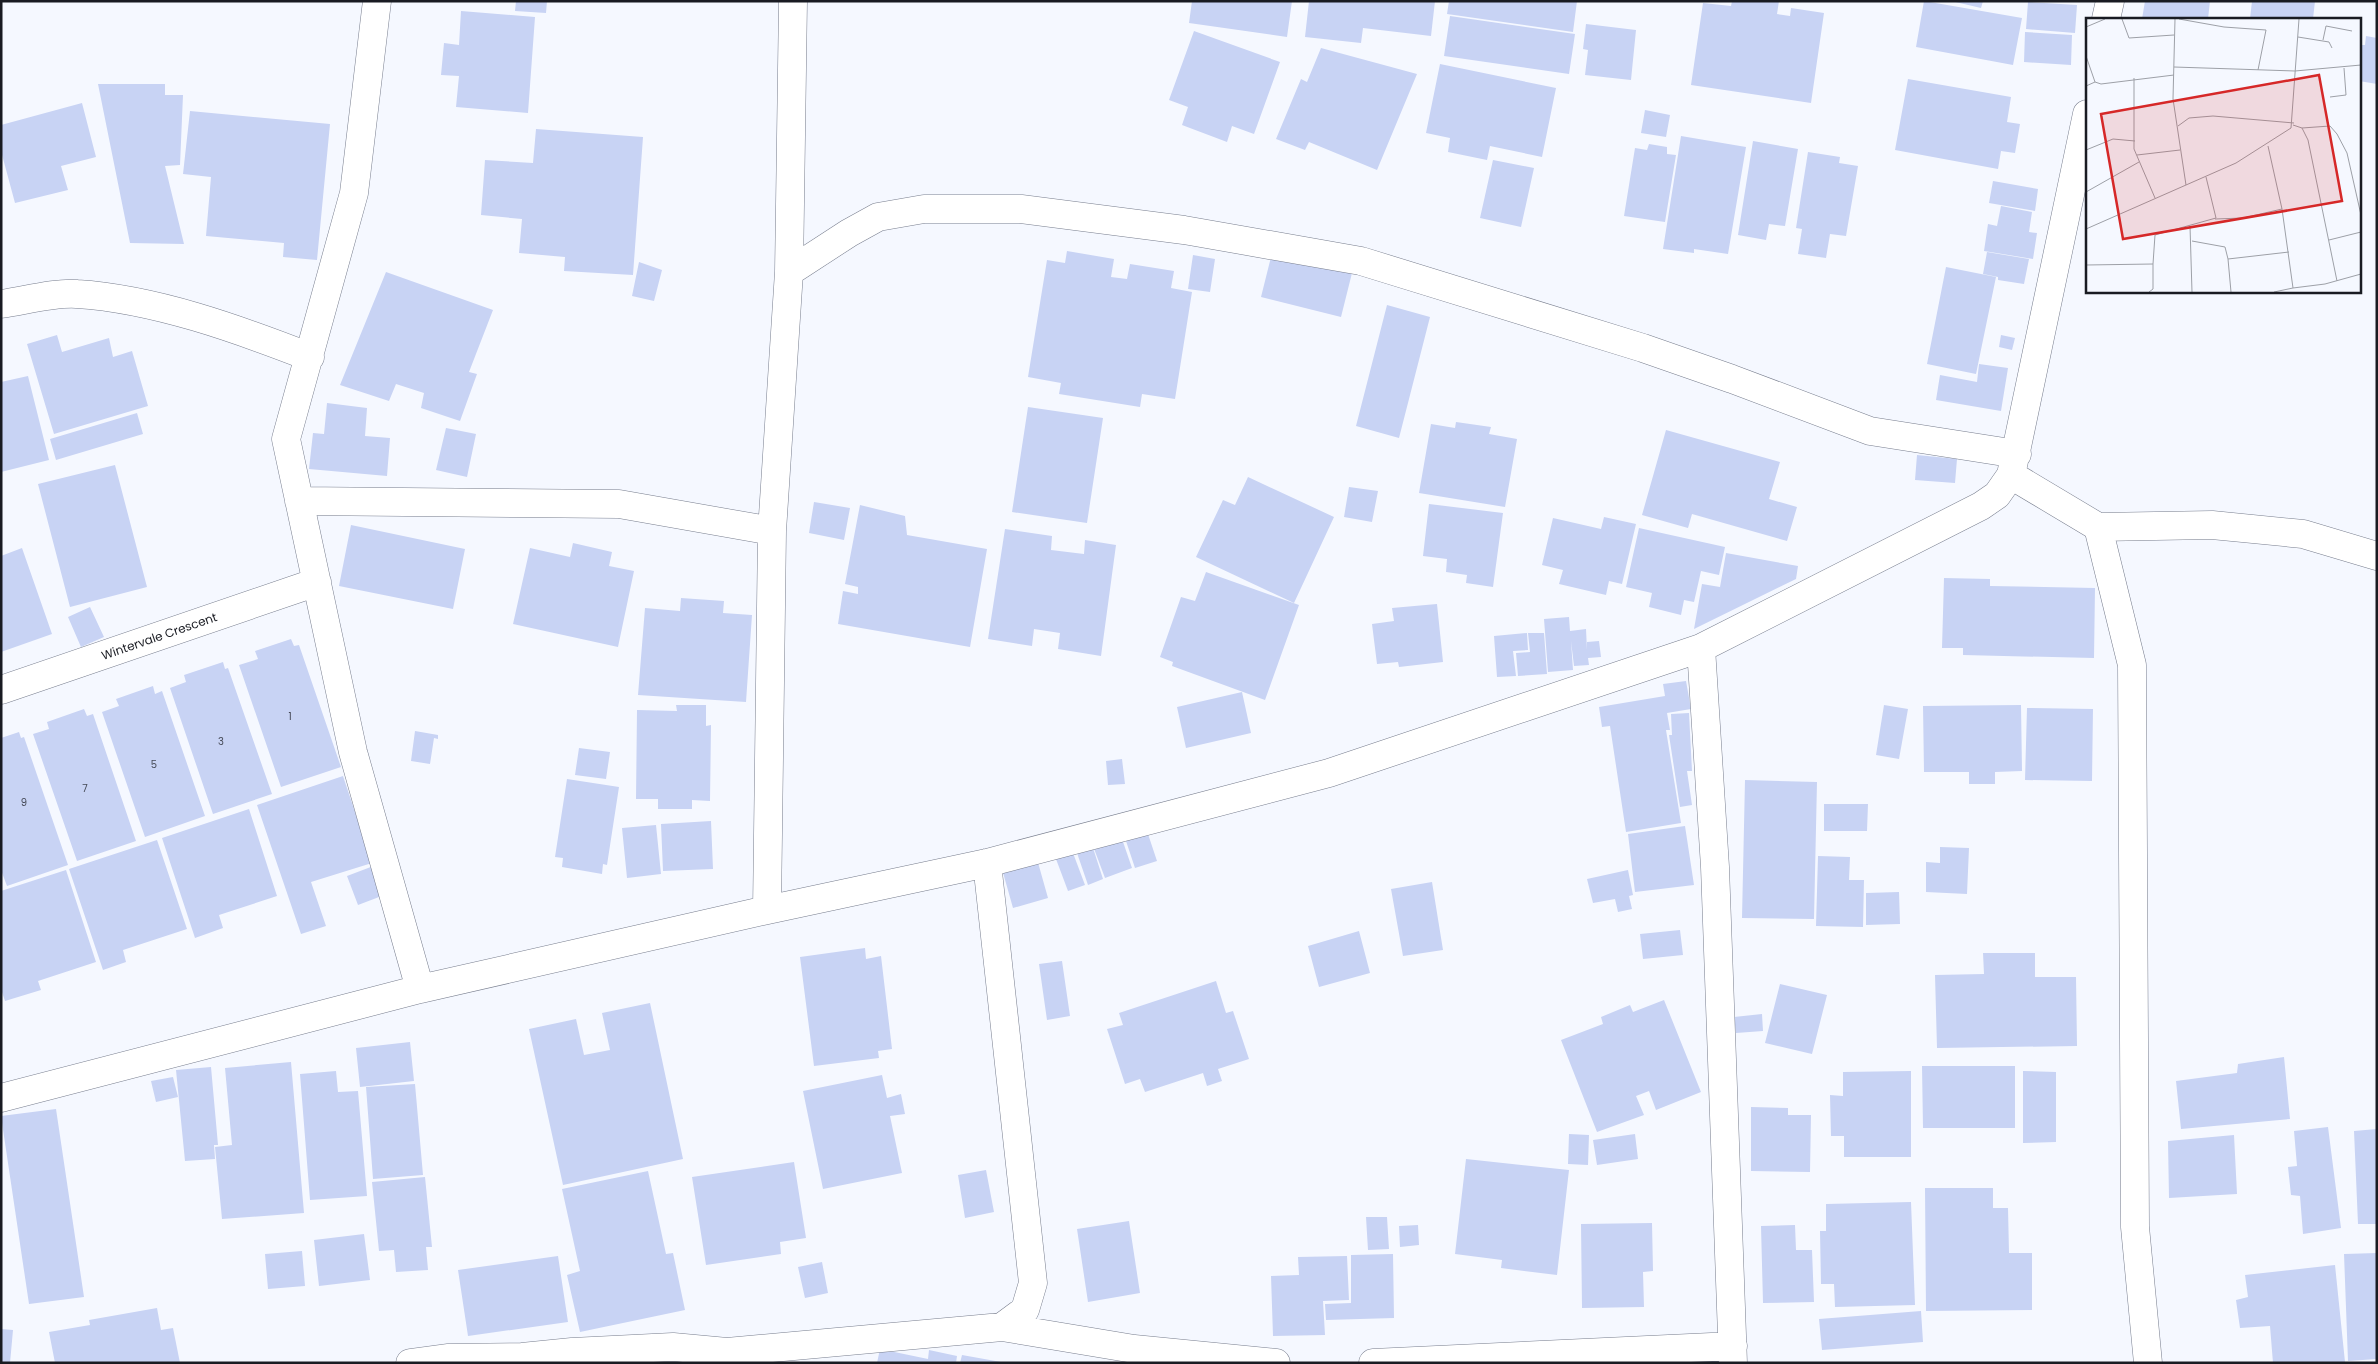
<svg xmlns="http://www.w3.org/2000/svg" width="2378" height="1364" viewBox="0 0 2378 1364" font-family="Poppins,sans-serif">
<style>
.building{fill:#c8d3f4}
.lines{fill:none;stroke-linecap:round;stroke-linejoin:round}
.street-casing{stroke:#787e8e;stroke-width:29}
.street{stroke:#fff;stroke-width:28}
.labels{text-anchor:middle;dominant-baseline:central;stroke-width:4;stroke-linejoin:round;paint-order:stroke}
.number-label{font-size:10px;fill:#454956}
.street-label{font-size:12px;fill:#191b22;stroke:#fff}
.inset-road{fill:none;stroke:#9da0a7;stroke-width:1}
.view{fill:#d62828;fill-opacity:0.15;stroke:#d62828;stroke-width:2.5}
.inset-edge{fill:none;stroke:#191b22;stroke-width:2.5}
</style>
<rect width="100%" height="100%" fill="#f5f8ff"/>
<path class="building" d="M516,1H547L546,13L515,11Z
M1192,1H1292L1287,37L1189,23Z
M1309,1H1435L1431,36L1363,28L1361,43L1305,37Z
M1449,1H1577L1573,32L1447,14Z
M1732,1H1779L1777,14L1790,16L1791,8L1824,13L1811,103L1691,85L1703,3L1731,6Z
M1924,1L2022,18L2013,65L1916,47Z
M1951,1H1983L1981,8Z
M2145,1H2210L2208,19H2142Z
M2252,1H2315L2313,19H2250Z
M2028,2L2077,5L2075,33L2026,29Z
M461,11L535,17L528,113L456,107L459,76L441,75L444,43L459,45Z
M1450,16L1575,34L1569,74L1444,56Z
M1586,24L1636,30L1631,80L1585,75L1588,50L1583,49Z
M1194,31L1280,62L1254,134L1232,126L1227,142L1182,125L1188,107L1169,100Z
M2025,32L2072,35L2071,65L2024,62Z
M2366,36L2377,38V84L2359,81V45H2365Z
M1321,48L1417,74L1377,170L1309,142L1305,150L1276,139L1301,79L1307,82Z
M1440,64L1556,88L1542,157L1490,146L1487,160L1448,152L1450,138L1426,133Z
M1908,79L2011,97L2007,122L2020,124L2015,153L2001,151L1998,169L1895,150Z
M98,84H165V95H183L180,165L165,166L184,244L130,243Z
M82,103L96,157L61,166L68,190L15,203L1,151V125Z
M1645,110L1670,115L1666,137L1641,133Z
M190,111L330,124L317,260L283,257L284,243L206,236L211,177L183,174Z
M536,129L643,137L633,275L564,271L565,257L519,253L522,219L481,215L485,160L533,163Z
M1681,136L1746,147L1728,254L1694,249V253L1663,249Z
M1753,141L1798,149L1785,226L1769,224L1766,240L1738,235Z
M1649,144L1667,147V154L1676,155L1665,222L1624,216L1635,148L1647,150Z
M1808,152L1840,157L1839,163L1858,166L1846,236L1830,234L1826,258L1798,254L1802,229L1796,228Z
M1493,160L1534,168L1521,227L1480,218Z
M1993,181L2038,189L2035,211L1989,203Z
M2001,206L2032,212L2029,232L2037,233L2033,259L1984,251L1988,224L1997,226Z
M1273,249L1353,269L1341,317L1261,297Z
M1067,251L1114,259L1111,277L1127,279L1130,264L1174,271L1171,288L1192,292L1175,399L1142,394L1140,407L1059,394L1061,383L1028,377L1047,260L1065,263Z
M1987,252L2029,259L2024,284L1998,280V277L1983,274Z
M1193,255L1215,259L1210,292L1188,289Z
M639,262L662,270L654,301L632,296Z
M1946,267L1996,277L1976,374L1927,364Z
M386,272L493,310L469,372L477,374L460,421L421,408L424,393L396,384L389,401L340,385Z
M1387,305L1430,317L1399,438L1356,426Z
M57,335L62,352L109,338L113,357L132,351L148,406L54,434L27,344Z
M2001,335L2015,338L2012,350L1999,347Z
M1979,364L2008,368L2001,411L1936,400L1940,375L1977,382Z
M28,376L49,460L1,472V382Z
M327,403L367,408L365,436L390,438L387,476L309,469L313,433L324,434Z
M1028,407L1103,418L1087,523L1012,512Z
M137,413L143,434L56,460L50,439Z
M1456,422L1491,427L1489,434L1517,439L1505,507L1419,493L1431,424L1455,428Z
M446,428L476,434L467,477L436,470Z
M1666,430L1780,462L1769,499L1797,507L1787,541L1692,514L1688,528L1642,515Z
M1917,455L1957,459L1955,483L1915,480Z
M115,465L147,587L70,607L38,484Z
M1248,477L1334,517L1294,603L1196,557L1223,500L1235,505Z
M1349,487L1378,491L1372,522L1344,517Z
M814,502L850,508L844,540L809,533Z
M1429,504L1503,513L1493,587L1466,583L1467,575L1446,572L1447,559L1423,556Z
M860,505L905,516L907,535L987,549L970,647L838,624L843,591L858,594V587L845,584Z
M1604,517L1636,524L1622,584L1609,581L1606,595L1559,584L1563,570L1542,565L1553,518L1601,529Z
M351,525L465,549L453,609L339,586Z
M1639,528L1725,547L1719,575L1701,571L1694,602L1684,600L1681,615L1649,607L1652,593L1626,587Z
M1005,529L1052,536L1051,550L1084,554L1085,540L1116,545L1101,656L1058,649L1060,633L1034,629L1032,646L988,639Z
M573,543L612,552L609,566L634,571L618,647L513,624L530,548L570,557Z
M22,548L52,634L1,652V556Z
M1726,553L1798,566L1796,579L1694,629L1702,584L1720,587Z
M1206,572L1299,605L1265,700L1172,666L1173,662L1160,657L1181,597L1195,601Z
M1944,578L1990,579V586L2095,588L2094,658L1963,655V648H1942Z
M681,598L724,601L723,613L752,615L746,702L638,695L645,608L680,611Z
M1437,604L1443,662L1399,667L1398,662L1377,664L1372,624L1394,621L1392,608Z
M90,607L104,637L81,647L68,617Z
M1569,617L1570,631L1586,629L1587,650V642L1599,641L1601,657L1588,658L1589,665L1574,666L1571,641L1573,670L1548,672L1544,619Z
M1527,633L1528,650L1513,651L1516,676L1497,677L1494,636Z
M1528,633H1544L1547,674L1518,676L1516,653L1530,652Z
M291,639L294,646L299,645L341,767L281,787L239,665L258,659L255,651Z
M223,662L225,669L228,668L272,794L213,814L170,688L186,682L184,675Z
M1686,681L1691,709L1667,713L1670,730H1666L1681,823L1626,832L1610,726L1602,727L1599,707L1665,696L1663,684Z
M153,686L155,694L162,691L205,816L145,837L102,712L119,706L116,699Z
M1242,692L1251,733L1186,748L1177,707Z
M676,705H706V726L711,725L710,801L692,800V809H658V799H636L637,710L677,711Z
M1884,705L1908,709L1899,759L1876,755Z
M2021,705L2022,771L1995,772V784H1969V772H1924L1923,706Z
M2027,708L2093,709L2092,781L2025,780Z
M84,709L87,716L93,714L136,841L77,861L33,734L49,729L47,722Z
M1689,713L1692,771H1687L1692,805L1680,807L1669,735H1672L1671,714Z
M415,731L438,735V739L434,738L430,764L411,761Z
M19,732L21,738L24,737L68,865L7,886L1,870V738Z
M579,748L610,752L606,779L575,775Z
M1122,759L1125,784L1108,785L1106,761Z
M343,776L372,863L311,882L326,926L301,934L257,805Z
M567,779L619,787L607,865L603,864L602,874L562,867L563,858L555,857Z
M1745,780L1817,782L1814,919L1742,918Z
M1824,804H1868L1867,831H1824Z
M249,809L277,896L219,915L223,928L195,938L162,838Z
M711,821L713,869L663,871L661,824Z
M656,825L661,874L627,878L622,828Z
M1685,826L1694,885L1635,892L1628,834Z
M1147,831L1157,861L1135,868L1125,838Z
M1121,836L1132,868L1105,878L1093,846Z
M157,840L187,929L123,950L126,962L103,970L69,869Z
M1940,847L1969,848L1967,894L1926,892V862L1940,863Z
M1093,848L1103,879L1088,885L1077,853Z
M1073,853L1085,885L1068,891L1056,859Z
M1818,856L1850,857L1849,880H1864L1863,927L1816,926Z
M1037,859L1048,898L1013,908L1002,869Z
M376,865L387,894L358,905L347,876Z
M66,870L96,962L38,981L41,990L5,1001L1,989V891Z
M1628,870L1633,895L1629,896L1632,909L1618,912L1615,899L1593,903L1587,879Z
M1432,882L1443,950L1403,956L1391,889Z
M1899,892L1900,924L1866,925V893Z
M1680,930L1683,955L1643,959L1640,934Z
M1359,931L1370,973L1319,987L1308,946Z
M865,948L866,959L881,956L892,1049L878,1051L879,1058L814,1066L800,957Z
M1983,953H2035V977H2076L2077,1046L1937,1048L1935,975L1984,974Z
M1062,961L1070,1016L1047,1020L1039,964Z
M1216,981L1226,1013L1233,1011L1249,1059L1218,1069L1222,1081L1207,1086L1203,1073L1145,1092L1140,1079L1125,1084L1107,1029L1123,1025L1119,1013Z
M1780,984L1827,995L1812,1054L1765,1043Z
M1664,1000L1701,1092L1656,1110L1649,1091L1636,1096L1644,1115L1597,1132L1561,1040L1603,1024L1601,1017L1630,1005L1633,1012Z
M650,1003L683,1159L563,1185L529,1029L576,1019L584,1055L610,1050L602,1013Z
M1762,1014L1763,1031L1736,1033L1734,1017Z
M410,1042L414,1081L360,1087L356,1048Z
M2284,1057L2290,1119L2181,1129L2176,1081L2237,1073L2238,1064Z
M291,1062L304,1213L222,1219L215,1147L232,1145L225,1068Z
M1922,1066H2015V1128H1923Z
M211,1067L218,1145H214L215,1159L185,1161L176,1070Z
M336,1071L338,1092L358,1091L367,1196L310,1200L300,1074Z
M1911,1071V1157H1844V1136H1831L1830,1095L1843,1096V1072Z
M2023,1071L2056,1072V1142L2023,1143Z
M882,1075L887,1098L901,1094L905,1114L890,1116L902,1173L823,1189L803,1091Z
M173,1077L178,1097L156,1102L151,1081Z
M415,1084L423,1175L373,1179L366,1087Z
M1751,1107L1788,1108V1115H1811L1810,1172L1751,1171Z
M56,1109L84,1297L29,1304L1,1116Z
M2328,1127L2341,1228L2303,1234L2300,1196L2291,1195L2288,1167L2297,1166L2294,1131Z
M2377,1129V1224H2358L2354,1131Z
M1569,1134L1589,1135L1588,1165L1568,1164Z
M1635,1134L1638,1159L1597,1165L1593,1140Z
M2234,1135L2237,1194L2169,1198L2168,1141Z
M1466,1159L1569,1170L1557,1275L1501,1268L1502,1260L1455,1254Z
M794,1162L806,1238L780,1242L781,1254L706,1265L692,1177Z
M986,1170L994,1212L965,1218L958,1175Z
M648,1171L666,1254L673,1253L685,1310L580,1332L567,1275L580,1271L562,1189Z
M425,1177L432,1247H426L428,1270L396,1272L394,1250L379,1251L372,1182Z
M1925,1188H1993V1208H2008L2009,1253H2032V1310L1926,1311Z
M1911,1202L1915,1305L1835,1307L1834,1284H1821L1820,1231H1826V1204Z
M1366,1217H1387L1389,1249L1368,1250Z
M1129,1221L1140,1293L1088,1302L1077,1229Z
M1652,1223L1653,1271L1643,1272L1644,1307L1582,1308L1581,1224Z
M1418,1225L1419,1245L1400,1247L1399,1226Z
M1795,1225L1796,1250H1812L1814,1302L1763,1303L1761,1226Z
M364,1234L370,1280L319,1286L314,1240Z
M302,1251L305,1286L268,1289L265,1254Z
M2377,1253V1359L2348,1361L2344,1254Z
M1393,1254L1394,1318L1326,1320L1325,1304L1351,1303V1255Z
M558,1256L568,1322L468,1336L458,1270Z
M1347,1256L1349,1300L1323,1301L1325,1335L1273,1336L1271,1276L1299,1275L1298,1257Z
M822,1262L828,1293L805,1298L798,1267Z
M2335,1265L2345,1362L2273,1363L2270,1326L2240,1328L2236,1300L2248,1297L2245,1275Z
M157,1308L161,1330L173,1328L180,1363H55L49,1332L90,1325L89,1320Z
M1921,1311L1923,1342L1822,1350L1819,1319Z
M1,1329L13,1330L10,1363H1Z
M880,1349L928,1359L929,1350L957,1356L956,1363H877Z
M962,1355L1001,1362V1363H960Z"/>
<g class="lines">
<defs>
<path id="street" d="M377,1L354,193L286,439L353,752L420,989
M2106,19L2110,1
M789,272L849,233L878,217L924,209H1021L1184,230L1361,261L1643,348L1732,379L1870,431L2017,454
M1,304C23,301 56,292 77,294C155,299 238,329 310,357
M2011,475L2098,527L2132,665L2135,1227L2148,1363
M299,501L619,504L772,531
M2098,527L2212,525L2303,534L2377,556
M1701,648L1715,867L1733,1363
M1,690L317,582
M767,910L772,531L789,272L793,1
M1,1098L420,989L767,910L987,863L1329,773L1701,648L1981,506L1997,495L2011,475L2087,114
M1002,1327L1134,1349L1276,1363
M410,1363L447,1358L522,1357L572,1352L673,1347L727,1352L1002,1327L1025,1310L1033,1283L987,863
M1373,1363L1733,1346"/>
</defs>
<use href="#street" class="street-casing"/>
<use href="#street" class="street"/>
</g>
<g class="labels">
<g class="number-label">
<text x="290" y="716">1</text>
<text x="221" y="741">3</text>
<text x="154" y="764">5</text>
<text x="85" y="788">7</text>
<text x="24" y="802">9</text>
</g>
<g class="street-label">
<text transform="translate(159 636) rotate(-19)">Wintervale Crescent</text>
</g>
</g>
<g transform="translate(2086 18)">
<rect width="275" height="275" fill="#f5f8ff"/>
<path class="inset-road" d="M36,1L43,20L88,17M89,1L87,81L100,167M93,1L138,9L180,12L172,52M0,9L19,1M212,19L243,24L246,30M237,22L240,8L266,13M0,38L9,64M88,49L209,53L275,47M48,60V131L69,180M0,68L9,64L15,66L88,57M244,79L260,77L258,50M207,107L216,110L222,122L251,263M92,108L103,100L127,98L208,105M216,110L244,108L251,116L261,135L275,197M182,128L196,191L207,270L239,266L275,256M0,132L27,121L49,123M51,137L94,132M0,174L53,144M129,201L157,200L196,191M104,208L106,274M0,211L150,145L205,110L213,1M243,222L275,214M106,223L139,229L142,241L203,234M142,241L145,274M67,246L69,217L130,200L120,159M0,247L67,246V271L63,274M188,274L207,270"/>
<path class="view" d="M233,57L256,183L37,221L15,96Z"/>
<rect width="275" height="275" class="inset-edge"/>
</g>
<rect width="2378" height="1364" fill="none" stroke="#191b22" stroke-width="5"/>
</svg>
